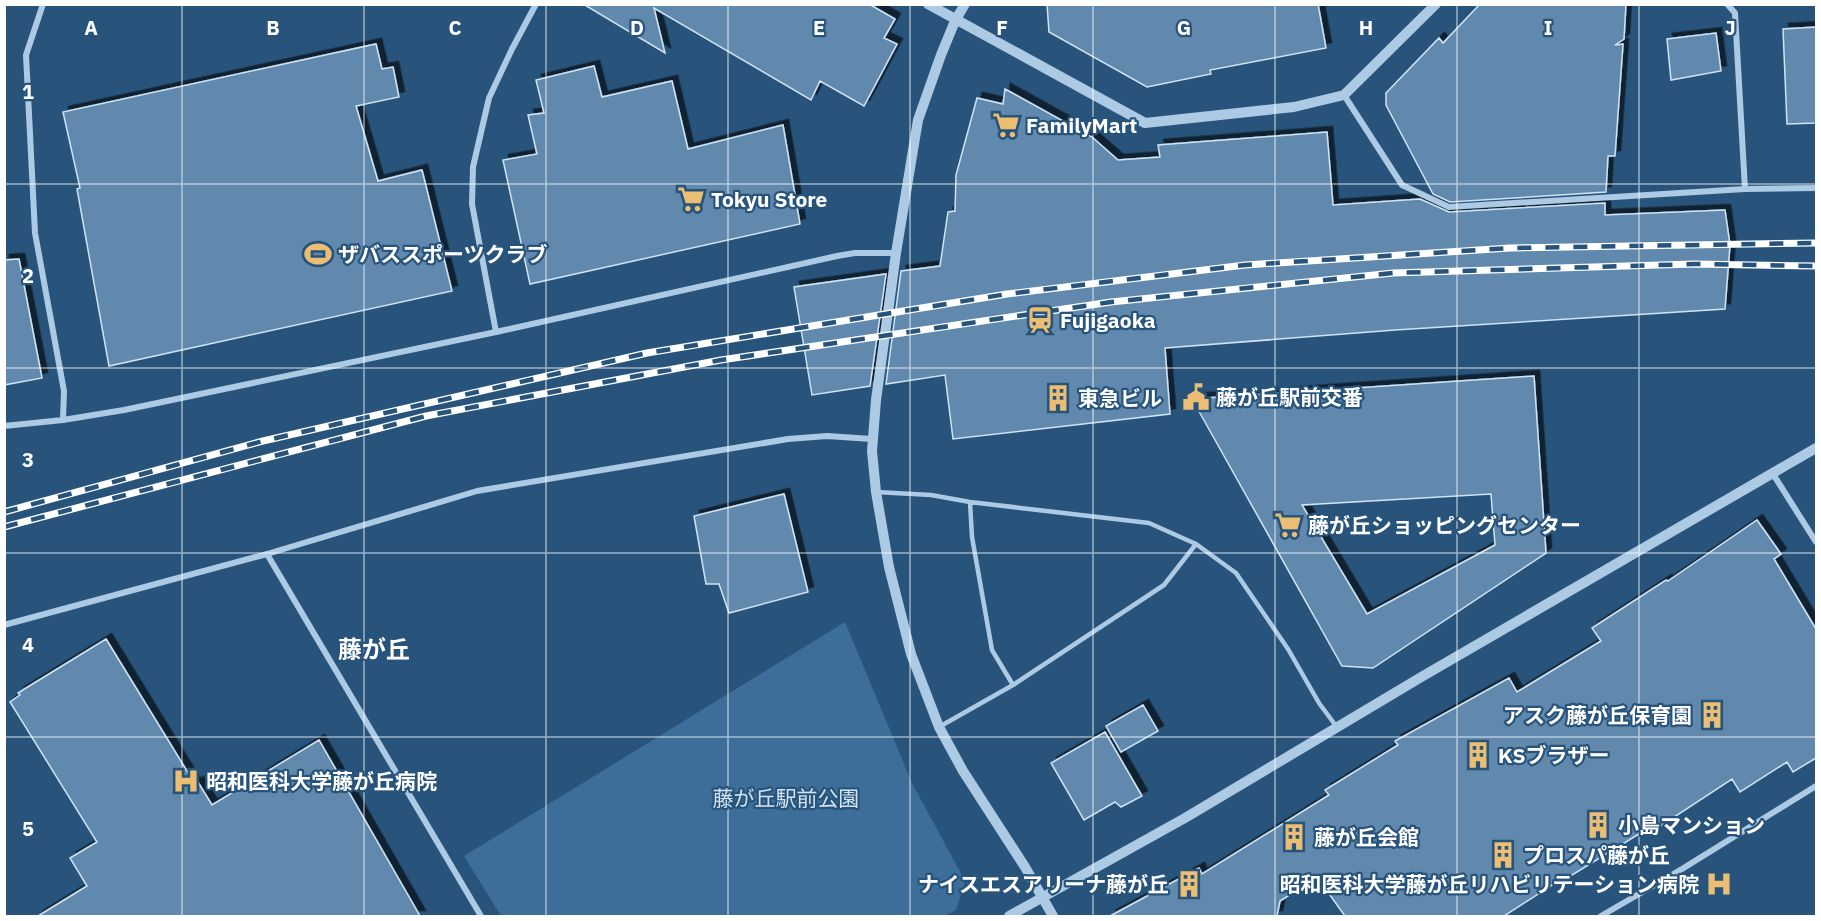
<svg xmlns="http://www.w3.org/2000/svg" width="1821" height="921" viewBox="0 0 1821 921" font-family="'IBM Plex Sans','Noto Sans JP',sans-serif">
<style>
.green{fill:#3c6e99}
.building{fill:#6089ad;stroke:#cfe3f3;stroke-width:1.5;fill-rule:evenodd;filter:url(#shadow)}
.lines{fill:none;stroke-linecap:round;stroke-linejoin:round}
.service{stroke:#adcae4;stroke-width:4.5}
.minor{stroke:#adcae4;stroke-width:6}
.tertiary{stroke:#adcae4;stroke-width:10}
.rail-casing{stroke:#fff;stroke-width:7}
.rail{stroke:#28547c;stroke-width:4.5;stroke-dasharray:14;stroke-linecap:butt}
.grid{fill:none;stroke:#fff;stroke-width:1.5;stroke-opacity:0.55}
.labels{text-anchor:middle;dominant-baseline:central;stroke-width:4.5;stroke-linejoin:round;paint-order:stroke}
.poi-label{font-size:21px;font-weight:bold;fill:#fff;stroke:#28547c;text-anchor:start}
.park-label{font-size:21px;fill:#cfe3f3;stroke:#28547c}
.quarter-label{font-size:24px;font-weight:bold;fill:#fff;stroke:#28547c}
.grid-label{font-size:20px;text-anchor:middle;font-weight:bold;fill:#fff;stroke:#28547c;stroke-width:4.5;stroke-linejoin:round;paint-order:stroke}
</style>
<defs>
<filter id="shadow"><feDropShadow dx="5.5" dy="-5.5" stdDeviation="0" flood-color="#0009"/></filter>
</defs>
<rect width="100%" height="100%" fill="#28547c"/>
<path class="green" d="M845,622L912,783L965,881L956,910L945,916H501L464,856Z"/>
<path class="building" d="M583,4H869L895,19L884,38L897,44L864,106L820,81L811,100L654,8L665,53Z
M1047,4H1318L1326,48L1210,70L1211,74L1147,87L1049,32Z
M1480,4H1626L1624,39L1615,45L1623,44L1615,156H1608L1606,192L1450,202L1433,194L1386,105V93L1439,38L1443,43Z
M1816,27V123L1787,124L1783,29Z
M1716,33L1721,71L1671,80L1667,39Z
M376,44L382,69L393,67L399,97L356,106L378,181L422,170L452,291L109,366L77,189L80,188L63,112Z
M594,66L602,97L672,81L688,149L783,125L800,224L530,284L503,160L537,154L528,115L544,113L536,80Z
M1005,89L1092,137L1118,160L1160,157L1158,145L1327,132L1333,205L1420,199L1449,212L1605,203V215L1725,210L1730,245L1725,309L1395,330L1165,348L1170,414L953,439L945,375L886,384L901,271L940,266L948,212L955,211L956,175L977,98L1003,104Z
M19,259L42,378L4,385V260Z
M886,274L870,386L812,395L794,287Z
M1534,376L1546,553L1373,668L1342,666L1192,399ZM1491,494L1495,545L1367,614L1302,505Z
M784,494L808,592L729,613L719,584H706L694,516Z
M1757,520L1781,554L1774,559L1816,629V758L1793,772L1787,762L1740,792L1732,779L1650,833L1647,829L1564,880L1563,878L1504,916H1345L1327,891L1302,887L1280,901L1277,916H1110L1199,868L1202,874L1329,795L1325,790L1398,745L1395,741L1509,678L1517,692L1601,641L1592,628L1666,580L1668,581Z
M106,639L195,784L198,782L212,805L319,740L420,916H38L87,886L70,858L97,842L10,702L20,695L18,693Z
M1143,705L1158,731L1121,752L1106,726Z
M1105,732L1142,796L1121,807L1115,802L1084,820L1051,763Z"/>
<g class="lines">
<path class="service" d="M876,492L931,495L970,502L1149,523L1196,544L1236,573L1288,649L1319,703L1336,726
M970,502L972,537L992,650L1013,685
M939,727L1013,685L1164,585L1196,544"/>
<path class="minor" d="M43,4L26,55L35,233L64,391L63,420
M1727,4L1735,13L1745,189
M1344,95L1402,185L1449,207L1745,189L1816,188
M496,332L472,204L473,167L489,98L512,49L536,4
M4,426L63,420L124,410L496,332L837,256L855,253H896
M1773,474L1816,542
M267,554L481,916
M4,625L267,554L477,491L788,439L827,436L872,439
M1601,916L1682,869L1816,786"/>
<path class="tertiary" d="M928,4L1145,123L1294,107L1344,95L1436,4
M965,4L955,21L941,55L918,120L896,253L876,400L872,451L876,492L889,567L911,654L939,727L963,771L1025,867L1053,916
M1009,916L1185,818L1423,676L1816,448"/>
<defs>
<path id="rail" d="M4,512L263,441L647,353L1007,294L1245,265L1510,248L1816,243
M4,527L426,416L721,360L1111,302L1393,273L1694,264L1816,266"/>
</defs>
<use href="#rail" class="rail-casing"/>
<use href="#rail" class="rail"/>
</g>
<path class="grid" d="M182,4V916M364,4V916M546,4V916M728,4V916M910,4V916M1093,4V916M1275,4V916M1457,4V916M1639,4V916M4,184H1816M4,368H1816M4,553H1816M4,737H1816"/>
<defs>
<symbol id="supermarket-bare" viewBox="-9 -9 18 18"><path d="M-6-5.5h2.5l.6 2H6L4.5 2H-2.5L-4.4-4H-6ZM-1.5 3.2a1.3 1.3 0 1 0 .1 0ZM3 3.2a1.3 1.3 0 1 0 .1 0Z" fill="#ebbe73" stroke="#28547c" stroke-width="2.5" paint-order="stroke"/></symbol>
<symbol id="stadium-bare" viewBox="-9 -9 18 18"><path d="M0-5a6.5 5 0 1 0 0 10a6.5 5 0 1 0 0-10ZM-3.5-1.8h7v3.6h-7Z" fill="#ebbe73" stroke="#28547c" stroke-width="2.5" paint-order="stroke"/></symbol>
<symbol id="station-bare" viewBox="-9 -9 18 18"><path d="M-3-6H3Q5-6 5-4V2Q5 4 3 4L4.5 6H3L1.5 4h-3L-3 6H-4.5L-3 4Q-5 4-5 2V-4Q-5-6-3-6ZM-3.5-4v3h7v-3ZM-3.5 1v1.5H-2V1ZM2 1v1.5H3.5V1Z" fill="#ebbe73" stroke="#28547c" stroke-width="2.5" paint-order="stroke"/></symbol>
<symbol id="civic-bare" viewBox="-9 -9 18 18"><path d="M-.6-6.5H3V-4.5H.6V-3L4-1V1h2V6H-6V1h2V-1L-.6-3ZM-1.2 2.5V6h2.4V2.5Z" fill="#ebbe73" stroke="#28547c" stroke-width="2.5" paint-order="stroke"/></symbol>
<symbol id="building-bare" viewBox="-9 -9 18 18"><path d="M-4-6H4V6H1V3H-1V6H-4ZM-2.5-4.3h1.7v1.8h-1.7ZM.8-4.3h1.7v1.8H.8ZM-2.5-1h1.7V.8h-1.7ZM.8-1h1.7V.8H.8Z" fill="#ebbe73" stroke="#28547c" stroke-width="2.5" paint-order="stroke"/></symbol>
<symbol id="hospital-bare" viewBox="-9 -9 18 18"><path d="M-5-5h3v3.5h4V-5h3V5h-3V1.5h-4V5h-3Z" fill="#ebbe73" stroke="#28547c" stroke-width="2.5" paint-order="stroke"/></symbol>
</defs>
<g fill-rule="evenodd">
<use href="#supermarket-bare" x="987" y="106" width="38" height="38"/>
<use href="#supermarket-bare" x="672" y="180" width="38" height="38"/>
<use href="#stadium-bare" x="299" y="235" width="38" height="38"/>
<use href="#station-bare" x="1021" y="301" width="38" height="38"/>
<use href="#civic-bare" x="1177" y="378" width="38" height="38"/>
<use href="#building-bare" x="1039" y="379" width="38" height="38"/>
<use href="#supermarket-bare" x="1269" y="506" width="38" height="38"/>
<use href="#building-bare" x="1693" y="696" width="38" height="38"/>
<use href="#building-bare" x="1459" y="736" width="38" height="38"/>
<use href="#hospital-bare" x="167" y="762" width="38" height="38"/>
<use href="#building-bare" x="1579" y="806" width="38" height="38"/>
<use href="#building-bare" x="1275" y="818" width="38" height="38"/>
<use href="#building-bare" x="1484" y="836" width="38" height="38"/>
<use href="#building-bare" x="1170" y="865" width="38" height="38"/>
<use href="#hospital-bare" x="1700" y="865" width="38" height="38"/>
</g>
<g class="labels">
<g class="poi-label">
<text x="1026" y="125">FamilyMart</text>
<text x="711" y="199">Tokyu Store</text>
<text x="338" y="254">ザバススポーツクラブ</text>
<text x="1060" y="320">Fujigaoka</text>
<text x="1216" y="397">藤が丘駅前交番</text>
<text x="1078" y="398">東急ビル</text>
<text x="1308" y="525">藤が丘ショッピングセンター</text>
<text x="1692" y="715" text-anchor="end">アスク藤が丘保育園</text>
<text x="1498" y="755">KSブラザー</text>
<text x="206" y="781">昭和医科大学藤が丘病院</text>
<text x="1618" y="825">小島マンション</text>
<text x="1314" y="837">藤が丘会館</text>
<text x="1523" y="855">プロスパ藤が丘</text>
<text x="1169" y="884" text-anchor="end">ナイスエスアリーナ藤が丘</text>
<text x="1699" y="884" text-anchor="end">昭和医科大学藤が丘リハビリテーション病院</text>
</g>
<g class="park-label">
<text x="786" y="798">藤が丘駅前公園</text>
</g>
<g class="quarter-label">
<text x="374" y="649">藤が丘</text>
</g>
</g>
<g class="grid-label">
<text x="91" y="35">A</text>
<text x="273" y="35">B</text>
<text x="455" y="35">C</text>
<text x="637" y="35">D</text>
<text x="819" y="35">E</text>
<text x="1002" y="35">F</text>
<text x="1184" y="35">G</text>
<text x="1366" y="35">H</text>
<text x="1548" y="35">I</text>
<text x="1730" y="35">J</text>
<text x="28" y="99">1</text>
<text x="28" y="283">2</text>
<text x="28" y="467">3</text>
<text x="28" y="652">4</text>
<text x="28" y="836">5</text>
</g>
<rect width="1821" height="921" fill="none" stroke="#ffffff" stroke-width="12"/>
</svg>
